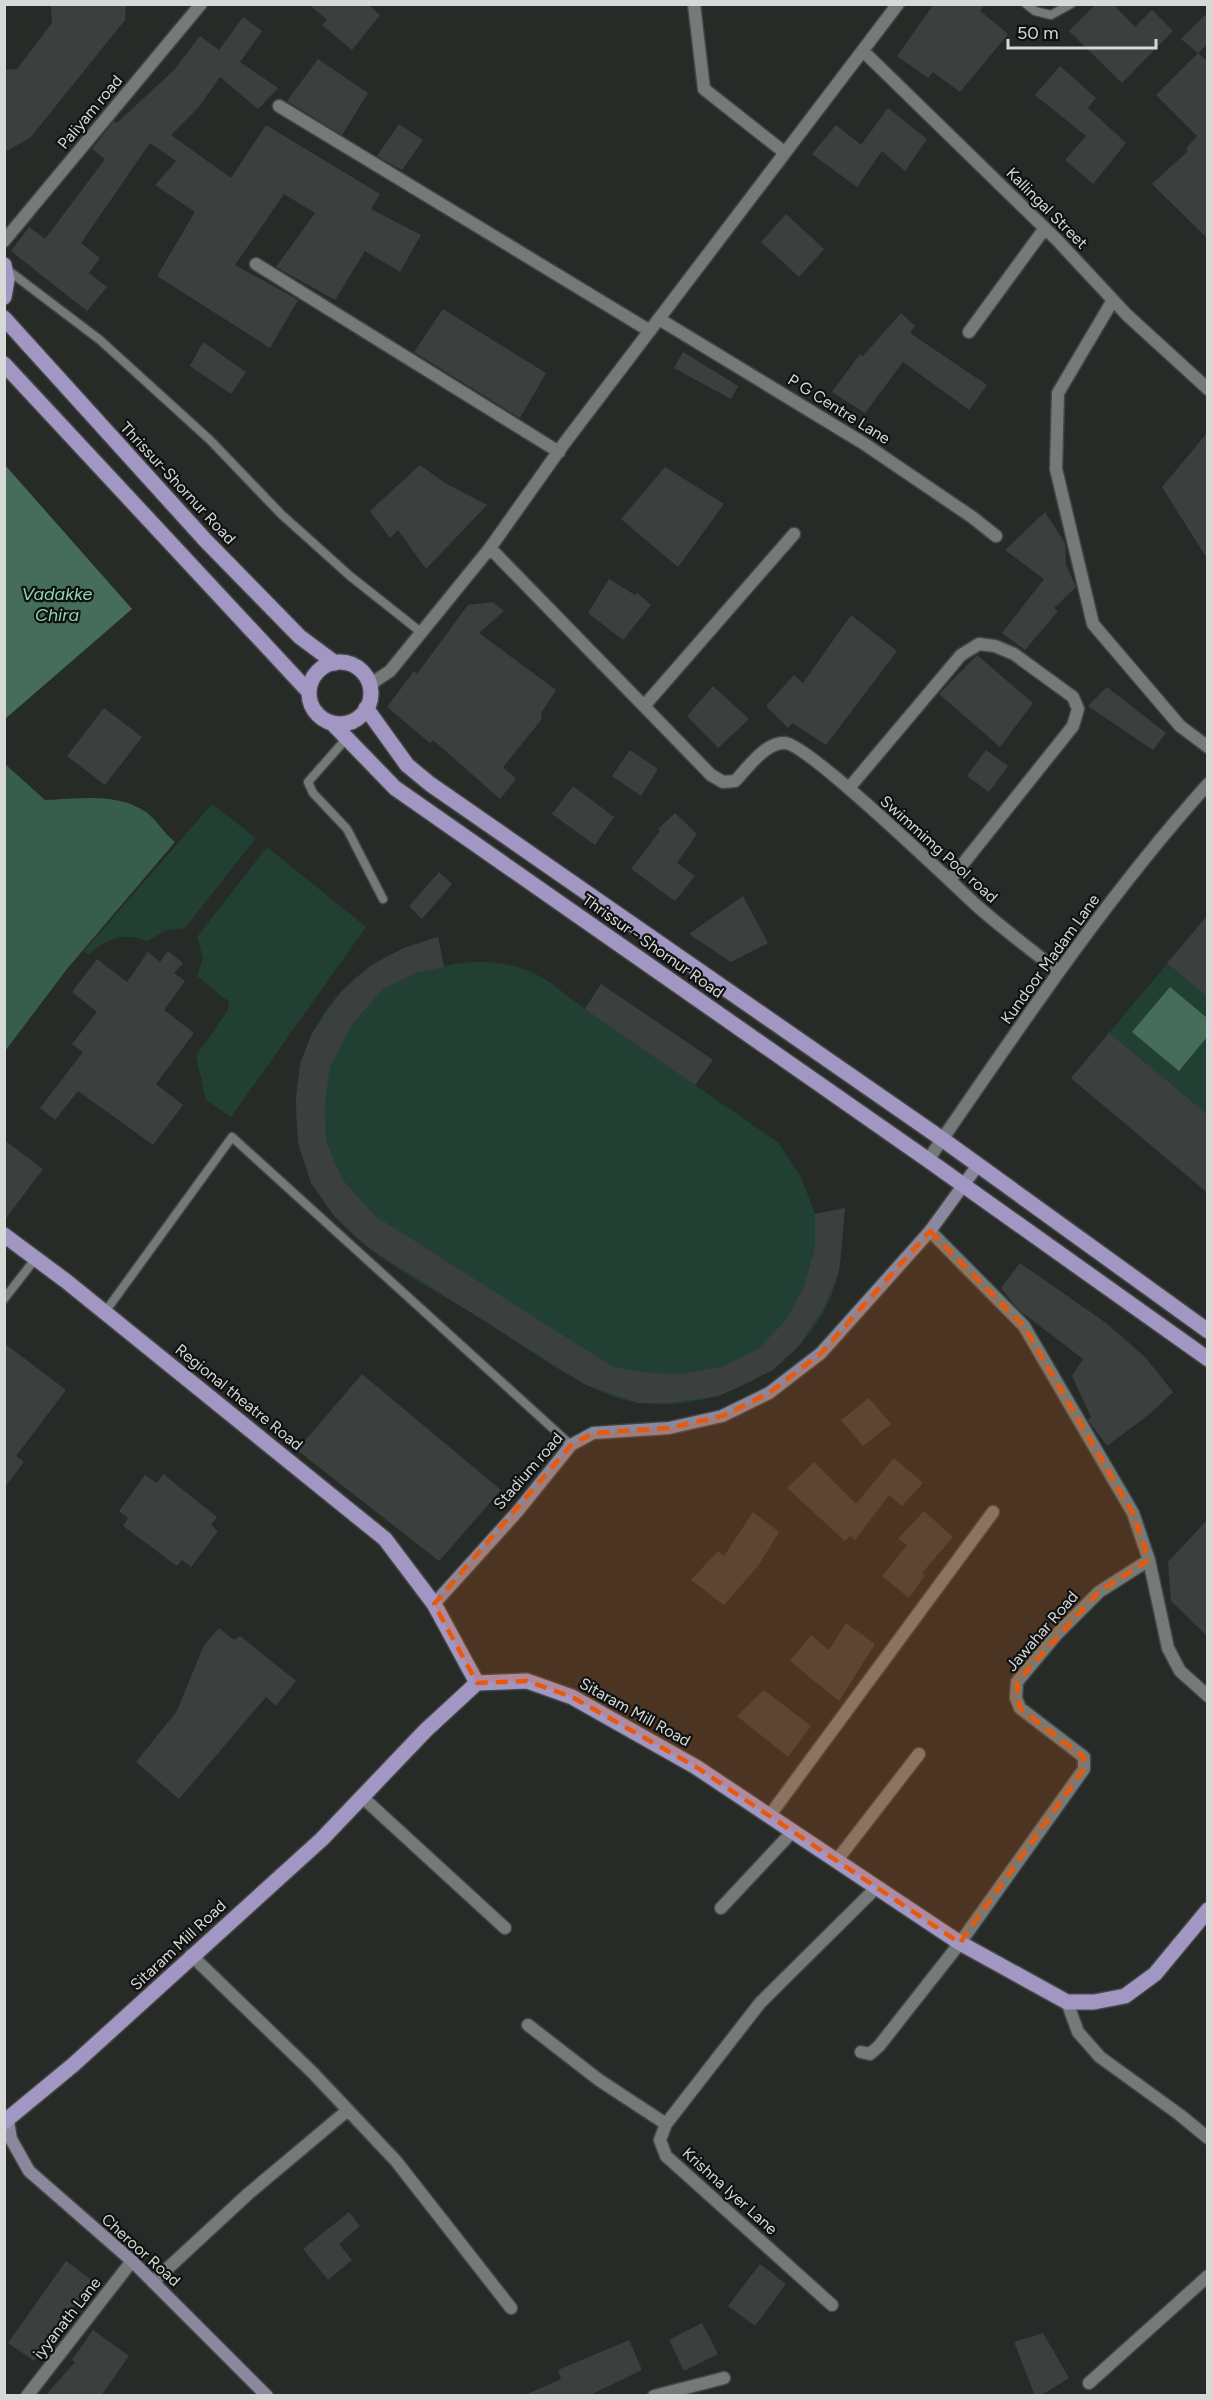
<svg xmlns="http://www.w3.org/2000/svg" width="1212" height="2400" viewBox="0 0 1212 2400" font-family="Figtree,sans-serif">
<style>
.green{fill:#223f33}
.forest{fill:#375d4d}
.water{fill:#466d5c}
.building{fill:#3b403e}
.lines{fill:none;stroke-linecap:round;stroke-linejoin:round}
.service-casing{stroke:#434644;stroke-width:11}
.minor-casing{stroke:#434644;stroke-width:15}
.secondary-casing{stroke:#434644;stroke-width:15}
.primary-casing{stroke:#434644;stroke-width:18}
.service{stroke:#747a77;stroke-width:8}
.minor{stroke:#747a77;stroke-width:12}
.secondary{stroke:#8b889d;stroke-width:12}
.primary{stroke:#a296c3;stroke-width:15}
.marked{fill:#e8590c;fill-opacity:0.2;stroke:#e8590c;stroke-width:4.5;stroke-dasharray:12 8;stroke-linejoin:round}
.labels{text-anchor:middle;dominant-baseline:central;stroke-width:4.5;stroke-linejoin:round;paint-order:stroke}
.street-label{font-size:16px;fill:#d6d9d7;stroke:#101211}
.water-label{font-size:18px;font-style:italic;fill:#91d5b7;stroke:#101211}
</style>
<rect width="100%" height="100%" fill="#262b28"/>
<path class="green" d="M212,804L256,838L185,928L167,930L147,941C125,932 105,938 89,955L84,951Z
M267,847L366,927L231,1117L206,1100L196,1056L228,1010L229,1002L197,976L203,958L197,937Z
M1205,919L1207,921V1193L1071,1078Z
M438,937L444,966C471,960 504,960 531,972C550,980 568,997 585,1009L601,984L713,1060L695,1085L779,1143L801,1177L815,1214L845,1208C843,1228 843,1250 839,1270C821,1358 725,1414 639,1403C592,1397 524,1346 483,1320C437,1291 366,1256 333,1214C272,1136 287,1023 371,966C391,952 415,944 438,937Z"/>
<path class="forest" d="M5,764L45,800C79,799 116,792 146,812C157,820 164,834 175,842L67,969L5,1051Z"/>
<path class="water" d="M5,465L132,609L5,719H4Z
M1170,987L1207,1018V1037L1179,1071L1132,1032Z"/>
<path class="building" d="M51,4H126L125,20L30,138L4,152V70L17,69L52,23Z
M309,4H368L380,15L352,50L322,25L327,20Z
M934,4H985L980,11L1008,34L960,92L933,72L928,78L897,56Z
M1096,4H1113L1135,27L1152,10L1173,31L1122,83L1069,31Z
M1208,12V44L1198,53L1181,39Z
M243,17L262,31L240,62L278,88L258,109L220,77L198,108L171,135L231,178L266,125L380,194L371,209L421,235L400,272L365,251L335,300L276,267L315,213L284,194L235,265L298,300L270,348L157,276L195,212L155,185L176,161L150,143L81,243L100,258L89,273L107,287L87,311L11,251L29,227L45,239L105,159L92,149L114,121L117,123L174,70L200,36L219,50Z
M1198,53L1208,62V239L1152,184L1188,151L1186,149L1197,136L1156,95Z
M318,59L368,93L342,135L287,101Z
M1060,66L1096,98L1088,108L1126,143L1093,184L1065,160L1086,136L1035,95Z
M888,108L927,139L905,171L882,151L857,187L812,154L836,125L861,145Z
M399,124L423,140L402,170L377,156Z
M786,214L824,249L799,277L761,242Z
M443,309L546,373L520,418L414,352Z
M901,313L915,326L910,333L987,385L969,410L903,362L865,413L832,392L860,354L863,356Z
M203,342L246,372L231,394L190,366Z
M683,352L738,386L731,399L674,368Z
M1208,432V560L1162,487Z
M420,465L445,483L487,505L426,569L398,530L390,538L370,511Z
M665,467L724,504L678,567L621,519Z
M1045,512L1065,543L1066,565L1076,587L1054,608L1058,611L1025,650L1002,633L1044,579L1005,550Z
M609,579L635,595L637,593L651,605L623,640L588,613Z
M493,602L504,611L479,633L556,690L541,713L542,719L503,767L516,779L500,799L433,740L430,743L387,707L414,671L417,674L468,605Z
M851,615L897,651L826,745L792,723L788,728L766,706L794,675L803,683Z
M977,655L1033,703L1000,747L939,694Z
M713,686L749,719L718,748L687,716Z
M1107,687L1166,733L1153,750L1088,706Z
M104,708L142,737L105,785L67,756Z
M630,750L658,769L641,796L612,776Z
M986,750L1008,766L989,792L967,776Z
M573,786L614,817L595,845L552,814Z
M675,813L697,834L677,863L695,876L675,901L631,869L660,831L658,829Z
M439,872L452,884L422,919L409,906Z
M743,896L768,943L731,962L689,934Z
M1208,915V997L1167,963Z
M438,937L444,967L416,973L383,989L352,1024L330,1067L325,1103L326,1141L342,1179L375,1216L613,1367L649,1373L684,1374L724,1366L758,1349L785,1321L804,1287L815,1247V1214L845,1208L839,1272L824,1307L799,1346L773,1370L719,1396L669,1403H638L586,1385L369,1248L335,1217L311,1183L298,1143L296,1101L300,1064L312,1033L341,992L370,966L404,948Z
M168,951L183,963L174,973L185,981L164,1010L194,1033L156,1084L183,1105L153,1145L78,1091L55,1120L40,1108L83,1052L72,1044L97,1012L72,992L97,959L127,982L148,952L160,962Z
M601,984L713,1060L695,1085L585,1009Z
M1109,1033L1208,1115V1193L1071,1078Z
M4,1140L43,1169L4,1221Z
M1020,1263L1106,1323L1145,1357L1173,1392L1151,1413L1107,1446L1088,1420L1091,1417L1072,1376L1083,1359L1019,1310L1001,1288Z
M4,1343L66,1390L16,1456L24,1462L4,1488Z
M362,1374L501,1490L439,1561L297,1450Z
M869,1398L891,1424L863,1446L841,1420Z
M894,1458L923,1483L902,1506L889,1495L855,1540L850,1536L845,1541L787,1488L814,1462L856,1504Z
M163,1474L217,1517L211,1525L218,1531L191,1567L182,1560L177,1566L123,1526L128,1518L119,1511L145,1475L157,1483Z
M924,1511L953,1537L922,1573L925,1575L909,1598L882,1576L907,1545L898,1539Z
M753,1512L779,1532L758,1566L724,1605L691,1580L718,1551L724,1556Z
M1208,1519V1637L1171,1601L1168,1562Z
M846,1623L875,1644L839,1701L790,1661L811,1635L829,1650Z
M219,1628L234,1640L240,1636L296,1681L276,1706L266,1697L179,1799L136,1762L177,1711L203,1647Z
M764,1690L811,1726L788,1757L737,1716Z
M349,2212L360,2226L339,2244L352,2260L328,2280L303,2249Z
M66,2261L93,2281L34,2361L8,2343Z
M760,2264L786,2284L755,2326L728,2306Z
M702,2323L718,2354L684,2371L669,2340Z
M93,2330L129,2356L101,2396H45L75,2362L72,2360Z
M1043,2333L1069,2378L1040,2396H1035L1014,2342Z
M629,2340L642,2370L588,2396H523L561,2379L558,2370Z"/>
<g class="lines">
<defs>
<path id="service" d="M1026,4L1035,11L1051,15L1071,4
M5,268L100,340L210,440L281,514L350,576L422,633
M346,739L308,782L313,793L347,829L383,899
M4,1299L36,1258
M105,1312L232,1137L571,1445"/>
<path id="minor" d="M694,4L704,89L784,152
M863,51L1058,241L1127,315L1208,389
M279,106L650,331
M4,241L201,4
M256,264L559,452
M1113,300L1058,393L1056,469L1093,624L1180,726L1208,747
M659,319L863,443L972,517L996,536
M969,332L1045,228
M490,548L711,775L723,782L735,781C748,768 765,742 785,743C808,744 950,881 976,905C1002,928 1030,949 1058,971
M369,685L390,671L490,548L563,445L898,4
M644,706L794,534
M849,788L961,655L979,644L995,646L1014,654L1073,697L1078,709L1073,726L950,880
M928,1160C1017,1031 1103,901 1208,784
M930,1231L1024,1326L1133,1513L1149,1560
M361,1796L505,1928
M770,1815L993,1512
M837,1860L919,1754
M721,1908L793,1831
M191,1955L313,2073L396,2161L511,2308
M1067,2002L1078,2032L1100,2057L1180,2115L1208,2138
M528,2025L599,2080L666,2124
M861,2052L870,2054L879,2046L960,1943L1084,1769V1757L1020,1708L1016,1698L1017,1682L1057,1634L1099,1592L1149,1560L1168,1648L1180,1671L1208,1696
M153,2282L248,2194L348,2110
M832,2305L666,2156L660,2140L666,2124L760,2003L877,1887
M1089,2383L1208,2276
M27,2396L132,2261
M654,2396L724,2378"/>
<path id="secondary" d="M434,1604L517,1512L571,1445L593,1433L669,1428L722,1416L769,1393L821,1353L930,1231L978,1165
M8,2121L11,2139L29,2171L132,2261L267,2396"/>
<path id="primary" d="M4,265L7,280L4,297
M4,318L206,541L300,637L335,663
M4,364L309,692
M309 693a31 31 0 1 1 62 0a31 31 0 1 1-62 0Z
M366,708L407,765L430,784L942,1139L1208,1331
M332,723L395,788L928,1160L1208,1359
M4,1235L66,1281L385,1539L434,1604L477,1683
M4,2122L73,2065L322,1839L426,1730L477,1683L527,1681L572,1697L696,1767L960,1943L1067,2002H1094L1125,1996L1155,1974L1208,1910"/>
</defs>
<use href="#service" class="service-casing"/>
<use href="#minor" class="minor-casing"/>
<use href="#secondary" class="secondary-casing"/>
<use href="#primary" class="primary-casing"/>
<use href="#service" class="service"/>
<use href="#minor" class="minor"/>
<use href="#secondary" class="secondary"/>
<use href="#primary" class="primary"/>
</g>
<path class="marked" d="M930,1231L1024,1326L1133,1513L1149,1560L1099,1592L1017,1682L1020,1708L1084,1757V1769L960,1943L696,1767L572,1697L527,1681L477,1683L434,1604L571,1445L593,1433L669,1428L722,1416L769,1393L821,1353Z"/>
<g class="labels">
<g class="street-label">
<text transform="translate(90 112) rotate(-50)">Paliyam road</text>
<text transform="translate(1047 208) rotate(45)">Kallingal Street</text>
<text transform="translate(839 409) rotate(32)">P G Centre Lane</text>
<text transform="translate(178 483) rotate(47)">Thrissur-Shornur Road</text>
<text transform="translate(939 849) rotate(42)">Swimmimg Pool road</text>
<text transform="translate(653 946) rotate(35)">Thrissur - Shornur Road</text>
<text transform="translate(1050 959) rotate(-54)">Kundoor Madam Lane</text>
<text transform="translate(239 1397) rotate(39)">Regional theatre Road</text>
<text transform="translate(528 1471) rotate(-49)">Stadium road</text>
<text transform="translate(1042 1631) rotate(-49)">Jawahar Road</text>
<text transform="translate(635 1712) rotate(29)">Sitaram Mill Road</text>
<text transform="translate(178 1945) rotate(-43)">Sitaram Mill Road</text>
<text transform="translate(730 2191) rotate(42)">Krishna Iyer Lane</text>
<text transform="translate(141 2250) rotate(42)">Cheroor Road</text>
<text transform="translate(67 2318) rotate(-52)">iyyanath Lane</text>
</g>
<g class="water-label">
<text x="57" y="594">Vadakke<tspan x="57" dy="21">Chira</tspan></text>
</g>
</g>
<rect width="1212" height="2400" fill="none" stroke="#d6d9d7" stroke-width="12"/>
<path d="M1008 39v9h148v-9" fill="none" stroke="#d6d9d7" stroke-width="3"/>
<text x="1017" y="39" font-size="18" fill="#d6d9d7" stroke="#101211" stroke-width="4.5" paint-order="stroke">50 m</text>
</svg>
